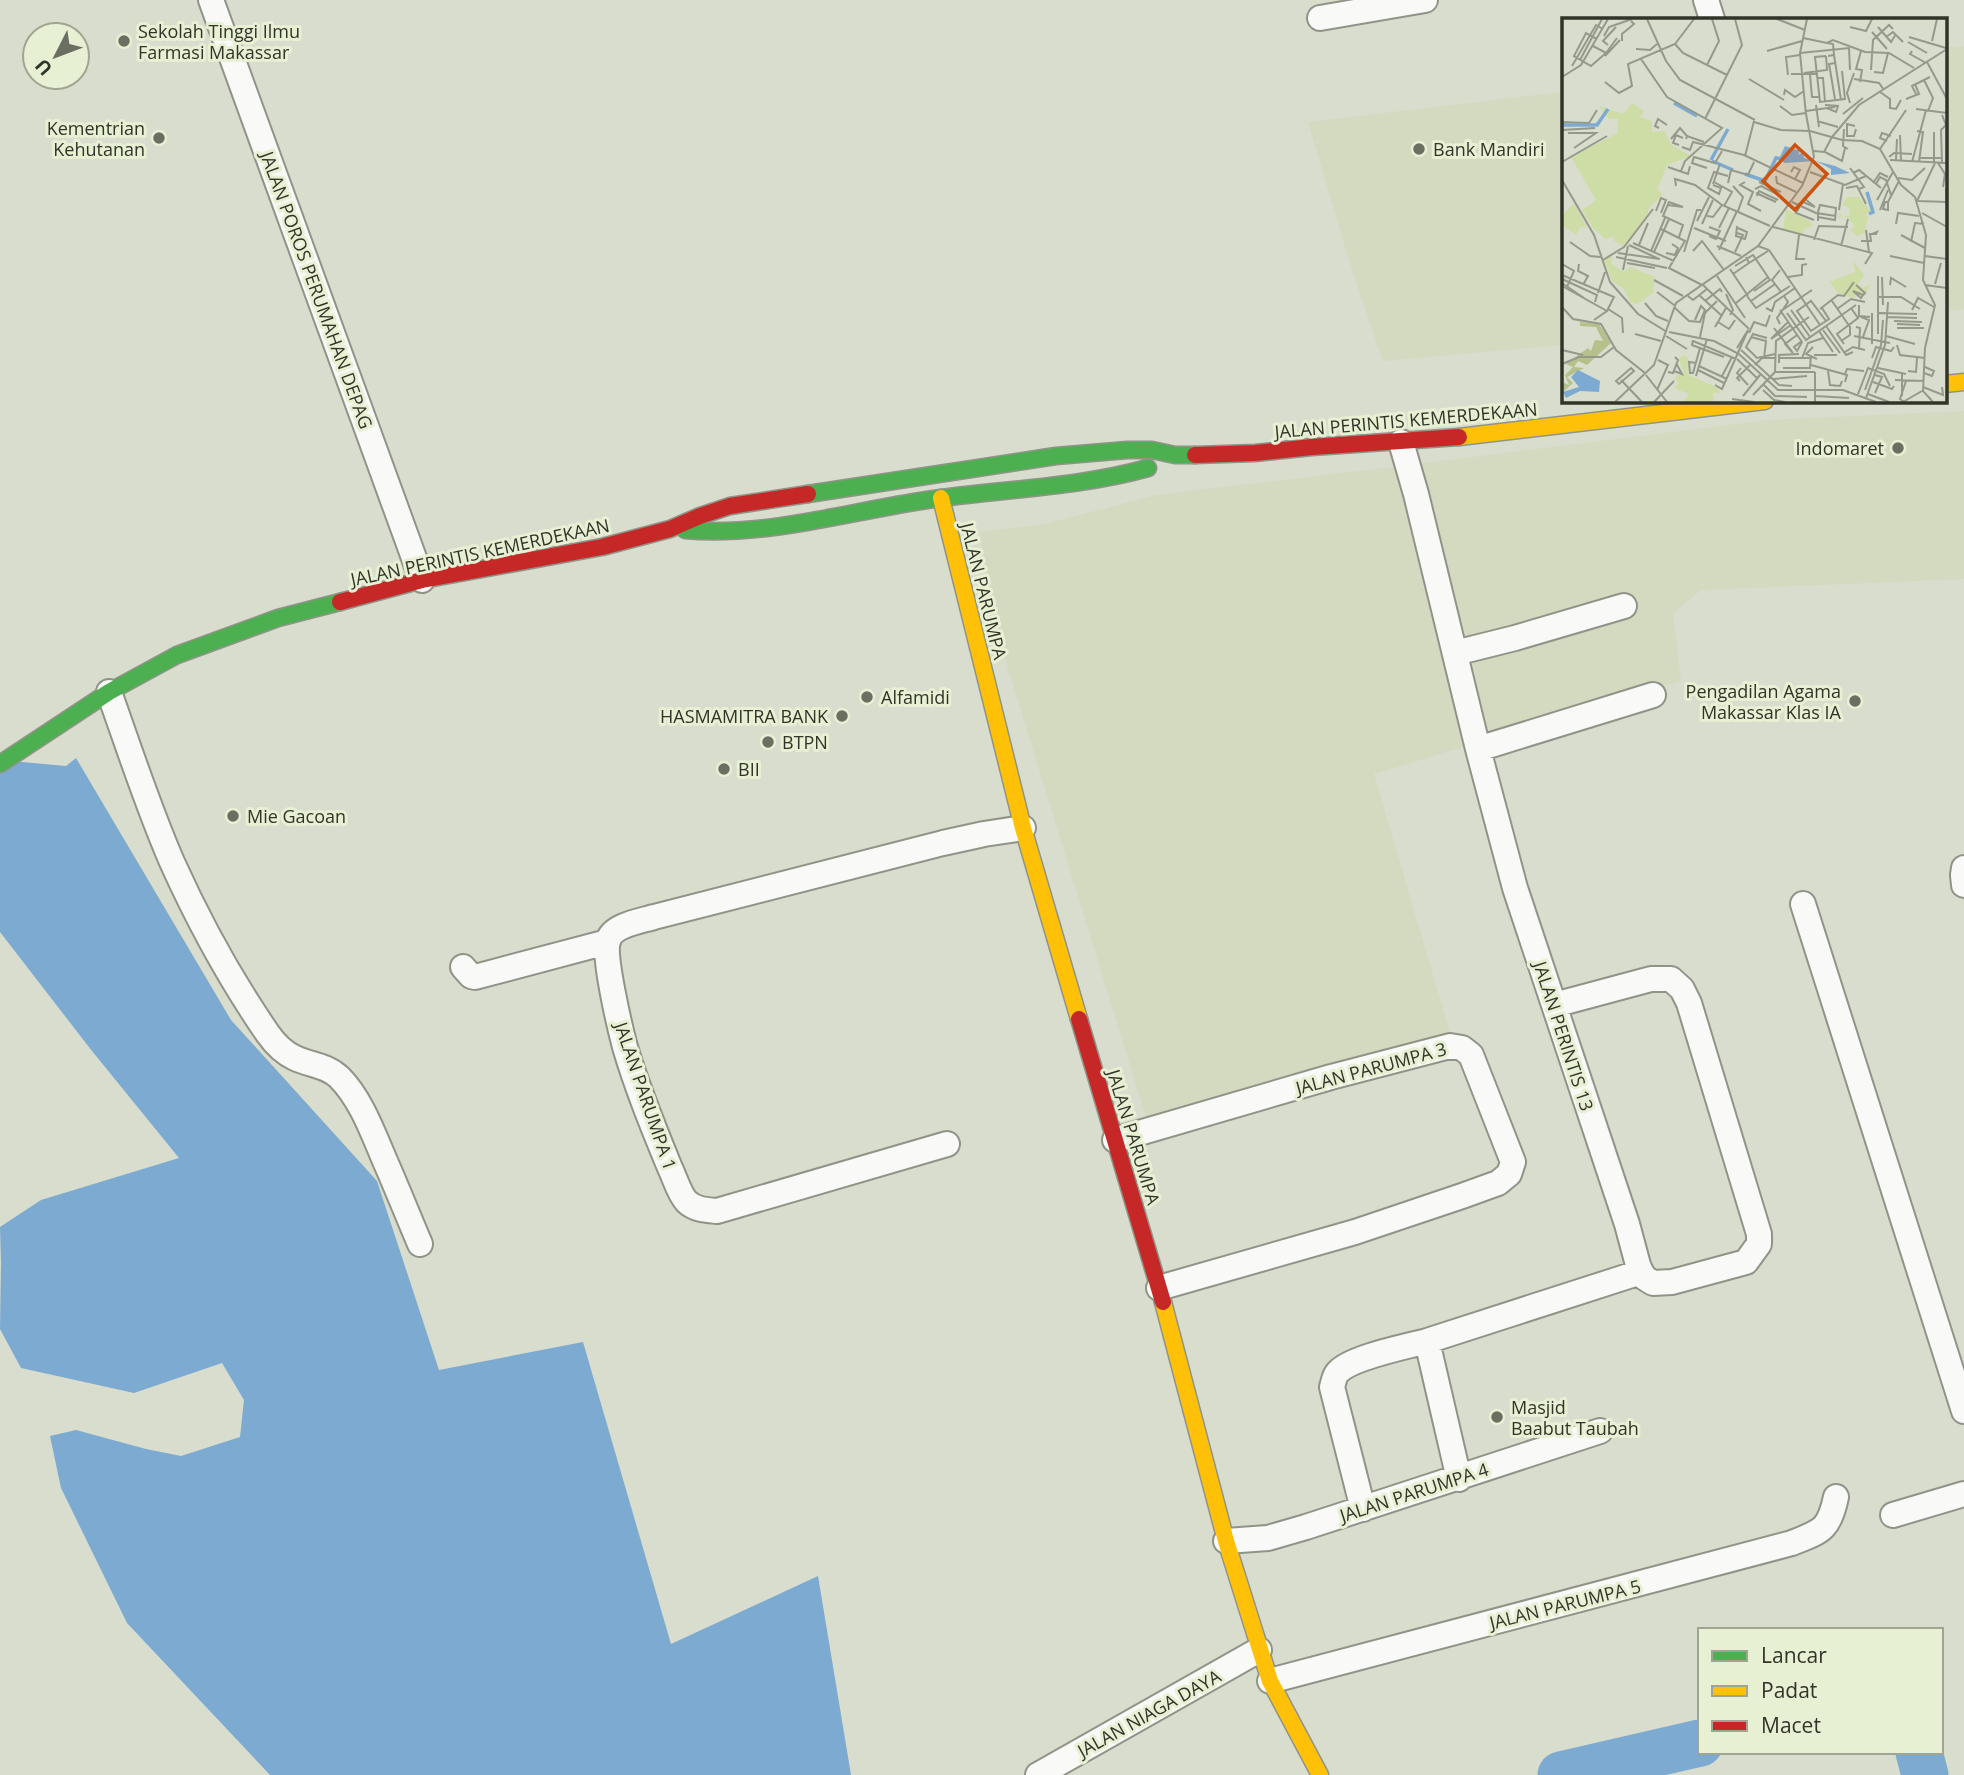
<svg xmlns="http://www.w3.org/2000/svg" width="1964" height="1775" viewBox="0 0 1964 1775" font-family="'Open Sans',sans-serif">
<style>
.built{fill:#d3dac0}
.water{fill:#7daad1}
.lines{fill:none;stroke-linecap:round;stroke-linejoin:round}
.river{stroke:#7daad1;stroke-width:47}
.street-casing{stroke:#909488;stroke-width:28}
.fast-casing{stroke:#909488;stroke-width:19}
.slow-casing{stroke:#909488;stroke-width:19}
.jam-casing{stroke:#909488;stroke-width:19}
.street{stroke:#f9faf8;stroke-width:24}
.fast{stroke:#4caf50;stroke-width:16}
.slow{stroke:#ffc107;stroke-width:16}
.jam{stroke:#c62828;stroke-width:16}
.poi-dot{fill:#6b6f62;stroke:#e8f0d4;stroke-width:2.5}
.labels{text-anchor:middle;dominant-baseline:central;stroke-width:6;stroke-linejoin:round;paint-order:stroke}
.poi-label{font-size:18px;fill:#313429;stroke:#e8f0d4;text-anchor:start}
.street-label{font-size:18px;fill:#313429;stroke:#e8f0d4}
.inset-river{fill:none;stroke:#7daad1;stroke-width:3.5}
.inset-road{fill:none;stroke:#95998b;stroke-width:2}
.view{fill:#cd5310;fill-opacity:0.15;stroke:#cd5310;stroke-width:3.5}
.inset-edge{fill:none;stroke:#313429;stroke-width:3.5}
</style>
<rect width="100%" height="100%" fill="#d8ddcd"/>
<path class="built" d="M1964,46V309L1945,311V48Z
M1563,92V345L1383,361L1352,270L1308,122Z
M1964,411V579L1701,590L1673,613L1681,681L1374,774L1455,1050L1149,1127L994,623L980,532L1045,524L1156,495L1377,469L1768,420Z"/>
<path class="water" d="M76,758L231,1020L377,1181L439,1370L583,1342L671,1644L818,1576L851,1775H270L127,1623L61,1488L50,1436L76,1430L146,1449L181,1456L240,1437L244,1400L222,1363L134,1393L21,1368L0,1329L1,1263L0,1227L41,1200L179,1158L92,1051L0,932V760L66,766Z"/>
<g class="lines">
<path class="river" d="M1919,1752L1925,1775
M1561,1775L1700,1743"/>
<defs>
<path id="street" d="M211,0L422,580
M1706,0L1712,19
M1320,18L1425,0
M1401,442L1416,494L1478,749L1515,888L1627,1224L1638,1265L1641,1272L1427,1341L1459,1479
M1455,653L1515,638L1624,606
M109,692C129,748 148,807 172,862C199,922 230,979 268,1034C275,1044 284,1053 295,1058C310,1065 326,1065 339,1077C361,1099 373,1133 385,1161C397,1188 408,1216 420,1244
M1478,749L1653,695
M1964,868L1963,875L1964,885
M1803,904L1964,1411
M463,967L471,976L475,977L607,942
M1554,1005L1651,979H1671L1682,989L1689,1003L1759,1234V1244L1746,1262L1672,1282L1653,1283L1645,1278L1641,1272
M1115,1140L1331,1077L1450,1046L1462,1048L1471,1055L1513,1162L1509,1174L1498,1183L1462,1196L1355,1232L1159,1288
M947,1144L717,1211C707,1210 696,1210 687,1202C679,1194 675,1178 670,1168C654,1129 637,1088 625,1047C620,1028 603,956 608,941C612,925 641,921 654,917L943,843L984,834L1023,828
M1363,1509L1332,1387C1334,1381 1334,1376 1338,1372C1352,1357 1405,1347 1427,1341
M1893,1515L1964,1494
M1226,1541L1268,1538L1306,1527L1600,1431
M1270,1681L1792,1543C1822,1531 1829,1530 1836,1497
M1038,1775L1259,1650"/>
<path id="fast" d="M808,494L1056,456L1127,450H1152L1175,455H1195
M685,530C766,537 847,512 927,500C1001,489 1076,488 1148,468
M0,764L109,692L177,655L278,618L340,602"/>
<path id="slow" d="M1945,384L1964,382
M1459,437L1765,401
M941,498L1023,828L1079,1019
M1163,1302L1226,1541L1270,1681L1320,1775"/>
<path id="jam" d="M1195,455L1255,453L1312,447L1459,437
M340,602L422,580L602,547L670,529L700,516L730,506L808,494
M1079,1019L1163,1302"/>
</defs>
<use href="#street" class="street-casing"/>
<use href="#fast" class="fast-casing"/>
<use href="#slow" class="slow-casing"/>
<use href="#jam" class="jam-casing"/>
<use href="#street" class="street"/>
<use href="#fast" class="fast"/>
<use href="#slow" class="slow"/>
<use href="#jam" class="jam"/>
</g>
<g class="poi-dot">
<circle cx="124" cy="41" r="7"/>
<circle cx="159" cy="138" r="7"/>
<circle cx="1419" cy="149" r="7"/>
<circle cx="1898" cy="448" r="7"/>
<circle cx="867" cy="697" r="7"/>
<circle cx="1855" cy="701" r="7"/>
<circle cx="842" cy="716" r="7"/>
<circle cx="768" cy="742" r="7"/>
<circle cx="724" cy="769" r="7"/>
<circle cx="233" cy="816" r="7"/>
<circle cx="1497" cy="1417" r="7"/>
</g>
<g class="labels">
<g class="poi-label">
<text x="138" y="31">Sekolah Tinggi Ilmu<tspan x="138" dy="21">Farmasi Makassar</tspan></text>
<text x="145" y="128" text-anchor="end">Kementrian<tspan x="145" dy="21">Kehutanan</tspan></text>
<text x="1433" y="149">Bank Mandiri</text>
<text x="1884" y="448" text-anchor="end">Indomaret</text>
<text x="1841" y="691" text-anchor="end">Pengadilan Agama<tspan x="1841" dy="21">Makassar Klas IA</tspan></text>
<text x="881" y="697">Alfamidi</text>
<text x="828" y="716" text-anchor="end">HASMAMITRA BANK</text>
<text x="782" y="742">BTPN</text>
<text x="738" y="769">BII</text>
<text x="247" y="816">Mie Gacoan</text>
<text x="1511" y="1407">Masjid<tspan x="1511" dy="21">Baabut Taubah</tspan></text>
</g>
<g class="street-label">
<text transform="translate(317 290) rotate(70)">JALAN POROS PERUMAHAN DEPAG</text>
<text transform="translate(1406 420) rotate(-5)">JALAN PERINTIS KEMERDEKAAN</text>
<text transform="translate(480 552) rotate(-12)">JALAN PERINTIS KEMERDEKAAN</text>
<text transform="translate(984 591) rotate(76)">JALAN PARUMPA</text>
<text transform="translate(1564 1036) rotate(72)">JALAN PERINTIS 13</text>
<text transform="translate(1371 1068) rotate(-15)">JALAN PARUMPA 3</text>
<text transform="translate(646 1096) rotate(71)">JALAN PARUMPA 1</text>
<text transform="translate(1134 1137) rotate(73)">JALAN PARUMPA</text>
<text transform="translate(1414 1492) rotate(-18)">JALAN PARUMPA 4</text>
<text transform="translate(1565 1604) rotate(-14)">JALAN PARUMPA 5</text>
<text transform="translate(1149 1713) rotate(-29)">JALAN NIAGA DAYA</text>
</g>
</g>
<g transform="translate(1562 18)">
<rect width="385" height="385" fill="#d8ddcd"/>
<path d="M70,85L82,93L78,99L90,103V114L103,113L109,127L129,138L105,147L95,172L100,176L97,181L87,189L85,200L61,228L51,222L53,218L43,221L31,210L20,192L34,182L9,139L56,115V101H47L37,88L61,96ZM285,179H297L309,193L303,197L306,199L302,215L295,218L288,212L293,208L286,200H276L278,195L280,200L288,197L287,189L280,187ZM12,185L25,210L18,209L14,217L0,207V197ZM224,191L249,204L251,208L242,211L240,218L221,212ZM50,237L49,246L62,254L68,249L93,259L91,275L75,286L68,284L62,271L50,263L42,242ZM291,243L302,257L296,266L301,270L309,266L302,277L290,280L275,274L268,264L293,254ZM121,337L126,340L125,356L156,370L158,375H151L152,383L121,384L127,376L112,370L117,365L113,362L115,357L122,356L117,341Z" fill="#cedca6"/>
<path d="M18,304L37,306L49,325L25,347L16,343L12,349L22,350L5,359L11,365L1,374L0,364L7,367L3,357L11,349L4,346L26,330L29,333L33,322L41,323L34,309L18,308Z" fill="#b4c18a"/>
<path d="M223,128L238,133L236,137L241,134L242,140L273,148L288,155L269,157V151L254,143L223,145L217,141ZM16,352L38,363L37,374L18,373L4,380L1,374L17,369L9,359Z" fill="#7daad1"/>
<path class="inset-river" d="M112,85L135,98M0,107H35L46,91M149,142L166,111M150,143L171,152M183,156L203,163L214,140L221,141M305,174L311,194L307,196"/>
<path class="inset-road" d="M85,1L104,43L118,62L193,102M215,1L243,12M288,9L304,13L310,1M316,9L329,24L334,16M310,14L325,31M42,18L47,9L70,1M324,19L331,14L341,24M347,19L384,30M241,20L265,25L271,22L303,34L327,35L352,50M35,21L24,15L12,38L29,48L44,35M60,23V16L72,6L69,3M370,23L375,1M346,24L365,35M265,25L271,26L272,37L266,38M113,26L121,35L165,57M46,27L41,23L54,9M31,28L44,35L55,20M74,31L88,32L95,26M205,33L240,23M350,33L348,36L364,45M238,35L287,30L288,52M272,37L279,82M43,38L58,22M264,38L253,39L258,84L283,81L280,53M79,41L105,79L160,110L123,143L119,153M18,42L40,1M365,44L385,81M273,45L267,46L273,81M145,47L157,23L150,1M10,48L34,7L41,11M309,52L311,22L327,7L331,11M312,54L321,55L326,35M242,55L265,52L264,38M229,56H255M226,57L224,39L238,37M248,57L250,79H257M0,59L19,47L46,1M255,60H261L263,84M187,61L222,82M292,61L317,65L322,72M362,62L371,80L366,93M43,64L57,75L70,68L66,46L113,26L132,1M298,64L300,52L294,51L299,33M318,74L328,81V90L334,91L339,82M354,76L350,68L368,59M222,77L223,72L233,79L242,73M344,81L357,76L353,66M288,85L285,75L292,55M254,87L257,109M263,87L276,88L274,94L265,90M218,88L230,97L244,95M354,91L385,95M244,93L273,89M281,96L301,80M244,97L238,35L245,1M143,101L180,27L173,1M255,103L276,109M0,104L27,105L35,92M192,104L219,112L248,113M293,108L285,106V118H292L294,111M97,110L93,108L96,101L105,107M282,111L281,128L286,131M0,112L33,110M248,113L280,122L300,123L318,131L339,167L353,179L364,217L361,262L373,287L363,330L361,373L371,384M355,113L361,114L357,144M6,115H34L12,130M338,117L339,143M270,119L297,87L385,31M109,121L118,110L125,118M124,121L125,118L142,124M325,123L318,120L320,115L329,118M117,127L111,125L114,117L121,120M120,129L128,132L131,124L182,137L241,165M318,131L344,92M252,133L262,134L270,119M263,134L280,143L283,130M183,138L192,103M327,139L332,135L350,136M357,140H380M328,142L385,145M334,142L335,121M0,144L45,118M350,144L364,92M372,144V114M376,145L383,156L381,169M380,145L379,112L384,107L380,97M106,149L126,156L128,148M145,150L130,145L132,139L153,145L160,133M288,150L302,169L297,171M229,154L232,149L238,152L233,161M248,154L283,167L304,158M291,155L297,152L319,170M214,158L215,165L234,174M336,160L350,162L363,150M0,162L32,217L48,264L76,296L105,314M152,164L170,174L162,188M183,164L178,167L191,174L186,186L199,193M197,164L219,174M166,165L169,152L186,157L192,144M311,165L318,155L326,159M151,166L158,146M314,166L318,159L324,162L329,177M151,167L159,170L157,176L146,170L152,154L166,158M114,168L113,161L133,167L160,187L208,208M171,168L181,179L176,193M284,170L295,168L304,186M384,170L385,195M193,171L199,168L217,177M194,175L214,184M195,178L197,173L216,182M243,180L234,195L252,202M315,182L331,154M355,183L373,145M356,183L385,184M230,184L254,195L274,198M241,184L253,189L243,181M323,184H326V192L321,191ZM326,184L337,163M106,187L121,189L107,184L101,198L121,207L117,219M277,192L281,166M318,192L326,172M94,193L99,180L104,182L99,195M360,195L385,209M145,198L151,199L160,187M135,203L147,179M256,203V194L258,187L274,190L273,202L256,199M140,206L151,182M334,206L336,195L357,198M175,208L174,218L183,221L185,214L176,210M211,209L310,235L303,246M132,210L164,223M157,210L167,190M99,211L123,223L107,250L140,267M304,212L307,234M237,217L234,241H243M339,217L363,230M147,218L154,221L158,213L147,209M252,222L257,208L286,209M299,223H309L308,216H314L315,214L310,216M8,224L28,238L39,239M349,224L353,205L362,206M71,225L112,243M67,227L97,241M77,227L86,205M155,228L179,238M196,228L207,232L258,307M279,228L286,201M157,232L175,193M89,233L103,200M131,233L140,223L162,252M92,234L107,201M122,234L135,192H139M173,234L181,217L175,215M56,235L98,241M104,235L113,237L116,230L110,226M328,238L362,245M363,238L385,241M54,239L105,250M41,242L62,229L91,191M65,245L93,250M187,245L206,233M0,246L12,253L5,269M17,246L16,253L26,258L21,267M173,248L191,237L208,262L192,273M168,251L186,278M61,252L66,228M218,252L210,262L219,274M171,256L187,245L184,239M0,257L52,279L45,293L32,302M155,258L183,300M226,259L240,257V247L245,246M320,259L321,287M0,261L35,277L33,284M92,262L121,278M0,265L22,280M373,266L379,245M141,267L187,311M294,267L303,275L301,277L299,280L291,273L301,277M328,267L329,260L344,269M363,267L385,270M0,268L45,293M95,274L112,287M36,275L43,254M164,276L171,292L168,297M137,277L159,297M126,278L131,282L145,271M185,278L194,290L228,268M317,279H339L358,291M143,283L158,271L160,274M189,283L213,266M270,283L288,309V317L279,323M83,285L94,298L106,303M174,285L206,259M297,287V298L308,299M0,289L11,301L39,306L54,332L83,355M113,290L127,303L138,304L143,292L139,288L133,302M204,290L210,293L213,284L233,270M260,290L267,301L249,313L235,293L249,283L264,303M46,291L60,300L61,315M258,291L276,277L282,278L292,264M275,291L289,281L303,284M218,292L240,324L235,333L232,329L240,323M229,292L248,319M350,292L356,280L372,289M219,293L250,272M225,295L244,322L294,287M317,295L355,296M299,299L307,302L301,319M325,299L355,300M332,303L360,304M156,304L167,311L173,302M218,306L215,300L226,284L222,278M335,306L358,307M264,308L284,337L291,334M153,309L164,290M294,309L298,310L297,330M212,310L231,335M335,310H362M261,312L278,335M257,313L271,334M107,314L152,323L177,336L216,372H281L314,384M187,315L192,304L204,308L208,297M73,316L99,323M316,316V258M104,318L125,331M292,318L328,325M324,318L353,326M138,319L143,295L155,283M189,319L204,323L202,340M205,320L191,316L184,329L195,340L213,336M209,321L226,304M209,321L229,307M131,322L130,327L162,339M131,323L174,341M282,326L275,316L296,300L289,290M310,326V295M335,327L338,337L363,340M251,329L244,336L255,341M0,332L21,337M179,332L217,367L230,368M230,334L223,326L235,317M283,334L291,329L303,332M252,337H275M217,340H249M240,340L246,325L261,320M310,340L314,329L329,333L332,329M175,341L195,360M134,345L127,344L128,355H131L138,330M217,345V337L237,336M0,346L17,339H39L52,329M193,347L200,340H213M249,347L285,357L283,364M137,348L165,361M69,350L72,353L57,366L54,363ZM179,350L175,355L186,367M221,350H248L249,337M316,350L344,356M136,352L162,365M112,353L120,356L114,345M266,353L268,367L278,368L280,363M346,353L354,354L355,340M106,354L111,355L116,342L113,339M213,354H253M253,354V384M362,355L370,358L372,353L363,349M283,356L285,351L302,353M84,357L105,384M313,357L320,359L313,375M134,358L145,321M160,358L170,339M211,361L245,358M59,362L80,384M333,362L362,363M178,363L175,360L188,347M311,364L330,371L332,368M201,366L213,378L245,379M153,367L160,371L186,312L175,330M361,369L381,377L380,369M95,372L106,347L96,342M201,372L212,382L223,384M303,372L319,327L321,302M296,376L306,350L322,356L328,368M306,376L327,384M191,377L213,354L214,323L247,299M181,378L198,357M253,378L287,380M340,378V356M304,380L323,327L326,284M170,381L192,384M53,384L92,347L114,285L196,228L240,168L252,139L244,96M92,384L112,363M341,384L360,373M342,384L338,381L344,363"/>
<path class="view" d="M233,127L265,156L233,192L201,163Z"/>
<rect width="385" height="385" class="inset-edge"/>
</g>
<rect x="1698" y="1628" width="245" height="126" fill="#e8f0d4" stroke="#9fa590" stroke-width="2"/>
<rect x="1712" y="1651" width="35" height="10" fill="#4caf50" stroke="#9fa590" stroke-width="2"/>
<text x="1761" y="1663" font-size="21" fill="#313429">Lancar</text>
<rect x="1712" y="1686" width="35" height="10" fill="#ffc107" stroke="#9fa590" stroke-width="2"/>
<text x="1761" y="1698" font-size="21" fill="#313429">Padat</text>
<rect x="1712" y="1721" width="35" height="10" fill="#c62828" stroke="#9fa590" stroke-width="2"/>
<text x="1761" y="1733" font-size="21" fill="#313429">Macet</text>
<g transform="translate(56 56) rotate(228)"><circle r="33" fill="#e8f0d4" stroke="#9fa590" stroke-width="2"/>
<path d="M0-5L12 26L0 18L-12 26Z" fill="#6b6f62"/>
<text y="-10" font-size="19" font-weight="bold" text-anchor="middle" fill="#313429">U</text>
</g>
</svg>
